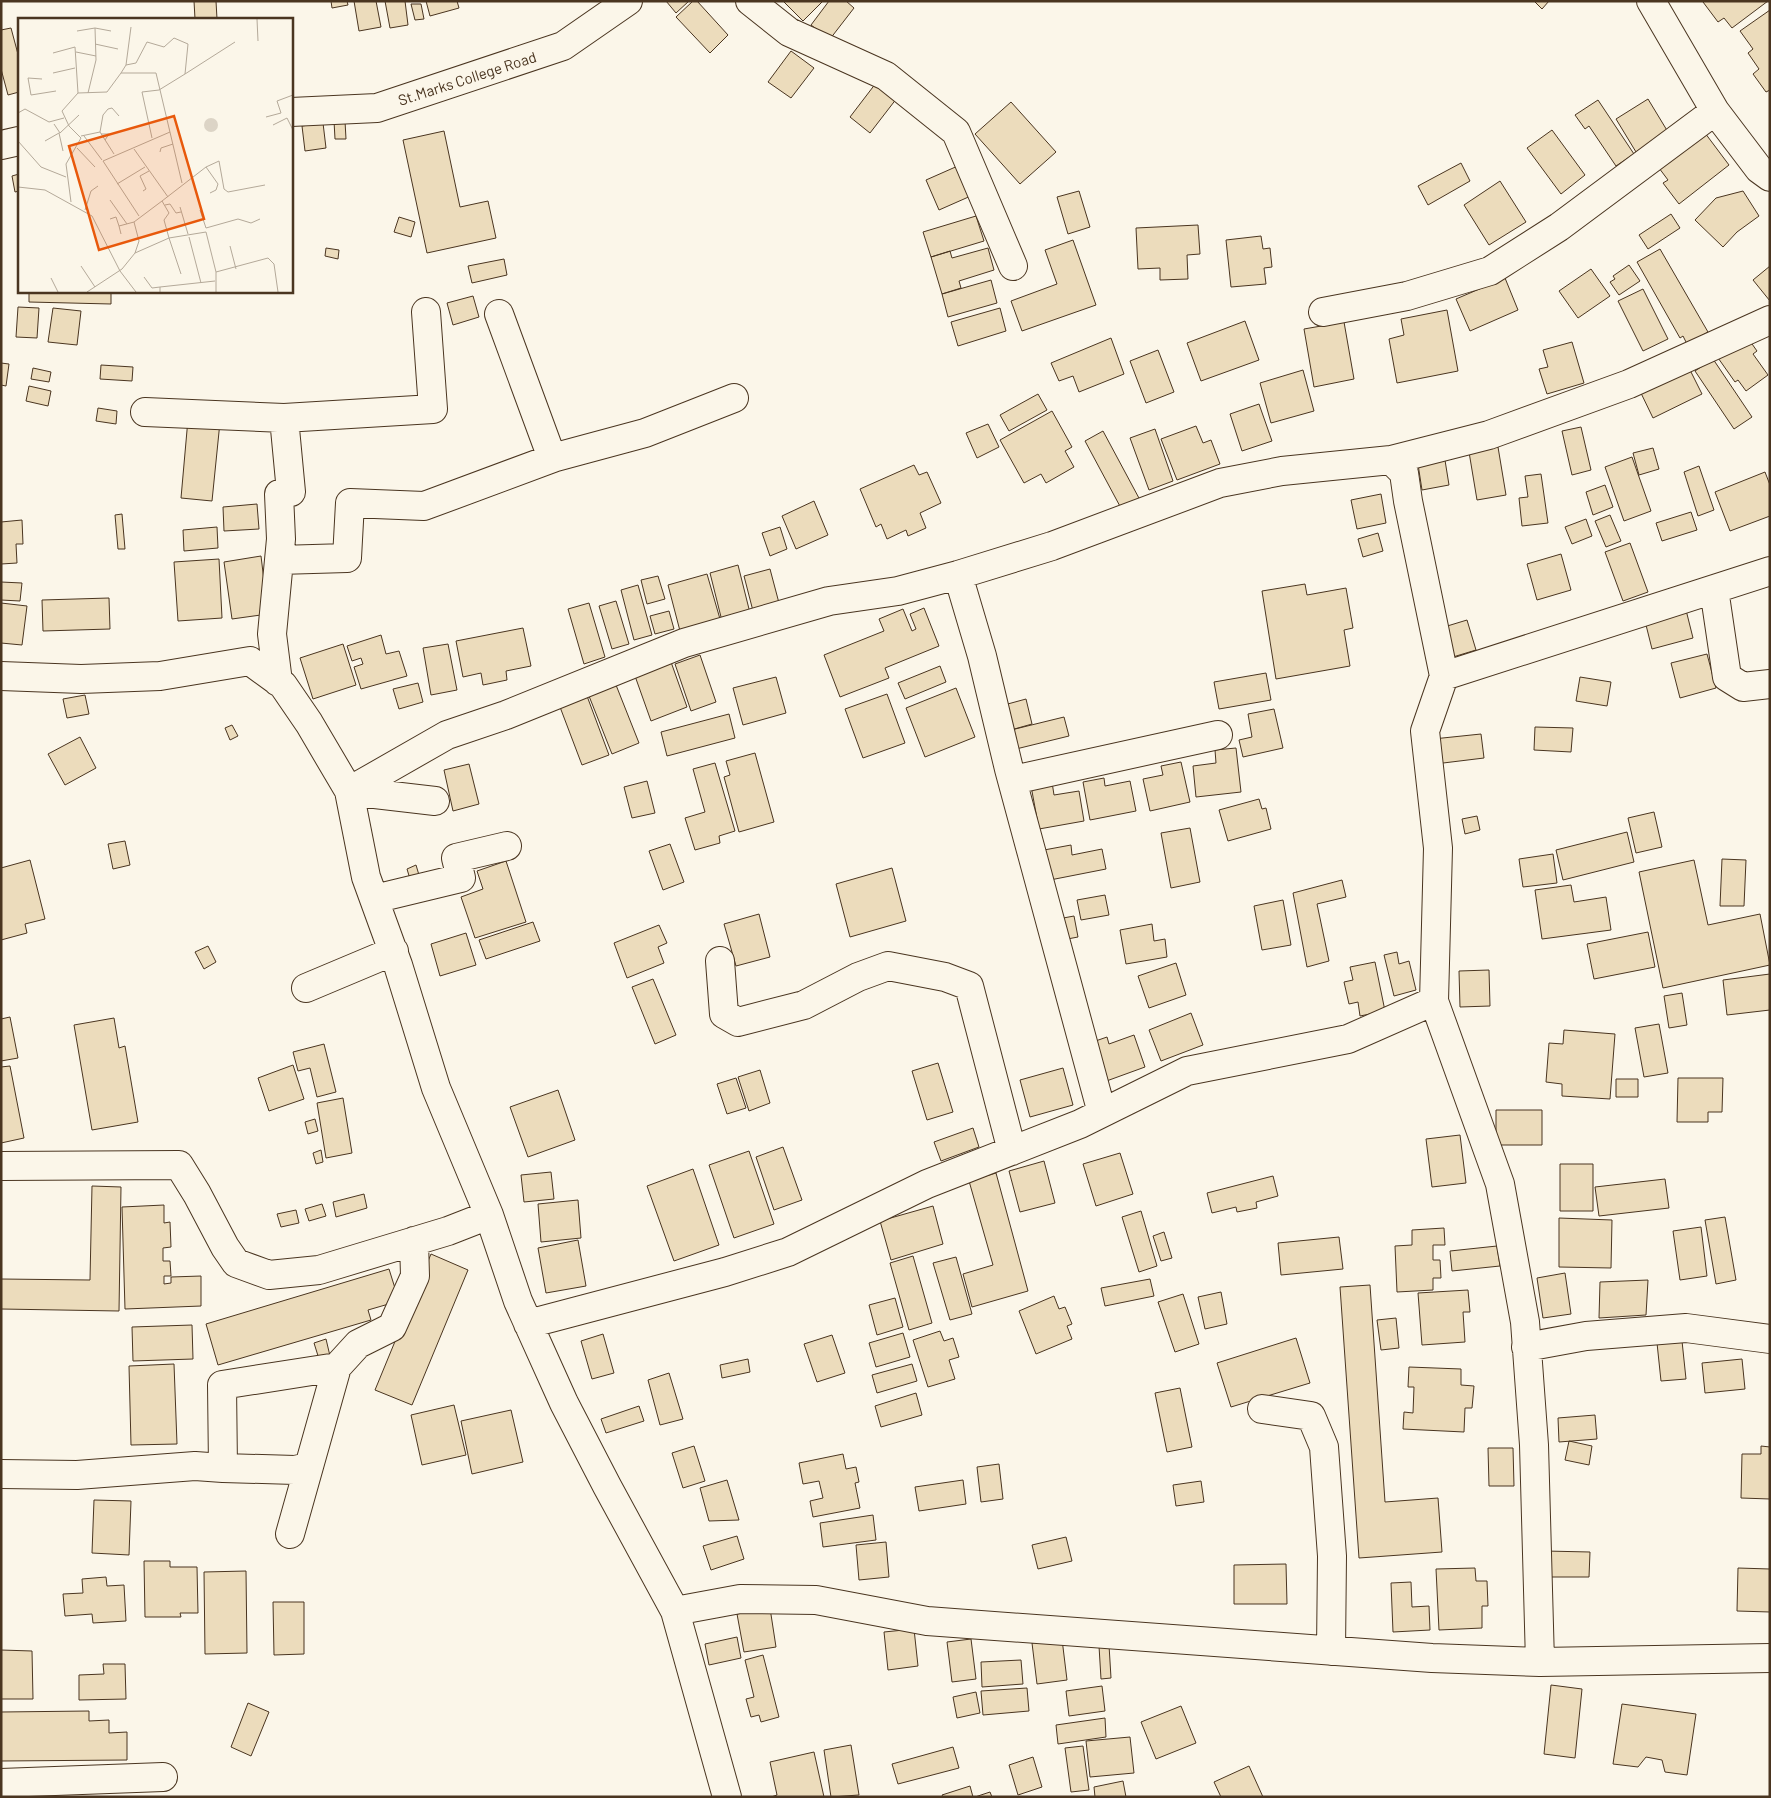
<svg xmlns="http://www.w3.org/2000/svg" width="1771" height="1798" viewBox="0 0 1771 1798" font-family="Barlow,sans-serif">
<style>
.building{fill:#ecdcbc;stroke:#4a3520}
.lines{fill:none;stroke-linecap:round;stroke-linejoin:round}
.street-casing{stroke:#4a3520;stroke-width:30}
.secondary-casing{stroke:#4a3520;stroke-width:30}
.street{stroke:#fbf6e9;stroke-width:28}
.secondary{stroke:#fbf6e9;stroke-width:28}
.labels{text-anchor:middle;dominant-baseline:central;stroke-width:4;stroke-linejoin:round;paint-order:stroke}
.street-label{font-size:15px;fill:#4a3520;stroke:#fbf6e9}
.inset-road{fill:none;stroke:#b4a999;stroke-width:1}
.view{fill:#e8590c;fill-opacity:0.15;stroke:#e8590c;stroke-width:2.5}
.inset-edge{fill:none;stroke:#4a3520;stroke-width:2.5}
</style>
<rect width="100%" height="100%" fill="#fbf6e9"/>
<path class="building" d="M194,1H216L217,19H195Z
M331,1H347L348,5L332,8Z
M354,1H376L381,27L359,31Z
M385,1H405L408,25L390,28Z
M426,1H457L459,8L430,16Z
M666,1H689L676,13Z
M693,1H697L728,35L710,53L676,17Z
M783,1H821L822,2L803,21Z
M829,1H846L854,8L830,39L811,25Z
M1534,1H1549L1542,9Z
M1705,1H1768L1732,28L1724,18L1718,22L1703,2Z
M411,4H421L424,19L415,20Z
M1770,10V90L1766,92L1753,74L1759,69L1748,53L1753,49L1740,31Z
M11,28L19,58V92L8,95L1,69V30Z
M791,51L814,68L791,98L768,82Z
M876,83L897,98L870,133L850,117Z
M1648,99L1668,132L1636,152L1616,119Z
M1598,100L1634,154L1616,166L1589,126L1585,129L1575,115Z
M1011,102L1056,152L1020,184L975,134Z
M334,121H345L346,139H335Z
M323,123L326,148L305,151L302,126Z
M1552,130L1585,175L1561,194L1527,148Z
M444,131L460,207L488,201L496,238L427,253L403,140Z
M1705,133L1729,165L1679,204L1663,183L1668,180L1659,168Z
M1461,163L1470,181L1428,205L1418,186Z
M960,165L973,195L939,210L926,180Z
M19,174V191L15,192L12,176Z
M1500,181L1526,222L1489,245L1464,205Z
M1079,191L1090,227L1068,234L1057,197Z
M1743,191L1759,216L1737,232L1723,247L1695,220L1716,198Z
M1671,214L1680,228L1648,249L1639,235Z
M976,216L984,241L931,257L923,232Z
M399,217L415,222L411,237L394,232Z
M1198,225L1200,254L1187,255L1188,279L1160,280V268L1138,269L1136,228Z
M1261,236L1263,249L1270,248L1272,267L1264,268L1266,284L1231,287L1226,240Z
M1073,240L1096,305L1022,331L1011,301L1057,284L1045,250Z
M326,248L339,250L338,259L325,256Z
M988,248L994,270L959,281L961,288L942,294L931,257L950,251L952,258Z
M1660,249L1708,332L1687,344L1683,336L1680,338L1637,262Z
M504,259L507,275L472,283L468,266Z
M1629,265L1640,281L1619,295L1610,282L1615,279L1613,276Z
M1770,266V301L1753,280Z
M1591,269L1610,296L1578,318L1559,291Z
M1505,278L1518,310L1470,331L1456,299Z
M991,280L997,303L948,317L942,294Z
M1643,289L1668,339L1643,351L1618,301Z
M29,291H111V304L29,302Z
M473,296L479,317L453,325L447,303Z
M18,307L39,308L37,338L16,337Z
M53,308L81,311L77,345L48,342Z
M1000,308L1006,331L958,346L951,322Z
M1447,310L1458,371L1397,383L1389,339L1404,335L1401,319Z
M1245,321L1259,360L1201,381L1187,343Z
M1344,322L1354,379L1314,387L1304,329Z
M1745,334L1757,351L1753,354L1768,375L1746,391L1738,380L1735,382L1716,355Z
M1111,338L1124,374L1079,392L1073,376L1059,381L1051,363Z
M1572,342L1584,383L1547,394L1539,369L1548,367L1543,350Z
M1158,350L1174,392L1146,403L1130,361Z
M1713,359L1752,417L1734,429L1695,371Z
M1,363L9,364L6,386L1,385Z
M101,365L133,367L132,381L100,379Z
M1688,366L1702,394L1653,418L1639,389Z
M33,368L51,372L49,382L31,379Z
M1303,370L1314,411L1271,423L1260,383Z
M29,386L51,391L48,406L26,401Z
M1038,394L1047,410L1009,431L1000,415Z
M1259,404L1272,441L1242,451L1230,414Z
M98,408L117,411L116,424L96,421Z
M1052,411L1072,447L1065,451L1074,467L1046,483L1041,474L1024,483L1000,440Z
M188,419L220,422L212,501L181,498Z
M988,424L999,447L977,458L966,433Z
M1196,426L1203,443L1211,440L1220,464L1177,480L1161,439Z
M1581,427L1591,470L1572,475L1562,431Z
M1155,429L1173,481L1149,490L1130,438Z
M1103,431L1140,500L1122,510L1085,441Z
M1498,447L1506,495L1477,500L1469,452Z
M1653,448L1659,469L1639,475L1633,453Z
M1444,454L1449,485L1422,490L1417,458Z
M1632,457L1651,511L1624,521L1605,467Z
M914,465L919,475L927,472L941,503L920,513L926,528L908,536L906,530L887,539L881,524L876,527L860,489Z
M1699,466L1714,510L1698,516L1684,472Z
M1765,472L1770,485V516L1730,531L1715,492Z
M1541,474L1548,523L1522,526L1519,498L1528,497L1525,476Z
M1605,485L1613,507L1593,515L1586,492Z
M1381,494L1386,523L1357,529L1351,500Z
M814,501L828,535L796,549L782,516Z
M257,504L259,529L224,531L223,507Z
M1691,512L1697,530L1662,541L1656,523Z
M122,514L125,549H118L115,515Z
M1610,515L1621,541L1606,547L1595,521Z
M1586,519L1592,536L1572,544L1565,527Z
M22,520L23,544H16L17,563L1,564V522Z
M217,527L218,548L184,551L183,530Z
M780,527L787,549L770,556L762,533Z
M1378,533L1383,551L1363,557L1358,539Z
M1630,543L1648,592L1623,601L1605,552Z
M1561,554L1571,590L1537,600L1527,564Z
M261,556L268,614L232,619L224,562Z
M219,559L222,618L178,621L174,562Z
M738,565L750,613L722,621L710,573Z
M770,569L779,603L753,611L744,576Z
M707,574L720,619L680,631L668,585Z
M658,576L665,599L647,604L641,580Z
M1,582L22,583L20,601L1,600Z
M1305,584L1307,595L1346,588L1353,628L1344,630L1350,666L1276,679L1262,591Z
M638,585L652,635L634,640L621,590Z
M109,598L110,629L43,631L42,600Z
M616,601L629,644L612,649L599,606Z
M1,603L27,606L22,645L1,643Z
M589,603L605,657L584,664L568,609Z
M924,608L939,646L885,668L889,678L840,697L824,655L884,631L879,619L903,609L912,631L916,629L910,614Z
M1686,610L1693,638L1652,649L1645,621Z
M669,611L674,629L655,634L650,616Z
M1467,620L1476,650L1453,657L1444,627Z
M523,628L531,666L506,671L507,680L483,685L481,673L463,677L456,641Z
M381,635L386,654L399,651L407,676L361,689L354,667L363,664L361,658L352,661L347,646Z
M343,644L356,685L313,699L300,658Z
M448,644L457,690L431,695L423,648Z
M1707,654L1716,688L1680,698L1671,663Z
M700,655L716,702L691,711L675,664Z
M671,662L687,707L651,721L635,676Z
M940,666L946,682L905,699L898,683Z
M1266,673L1271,700L1219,709L1214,682Z
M776,677L786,713L743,725L733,688Z
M1580,677L1611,682L1607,706L1576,701Z
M418,683L423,702L399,709L393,689Z
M616,685L639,743L612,754L589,696Z
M956,688L975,737L925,757L906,708Z
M887,694L905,743L863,758L845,709Z
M85,695L89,714L67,718L63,699Z
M587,696L609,755L582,765L560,707Z
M1026,699L1032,724L1011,730L1004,705Z
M1274,709L1283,748L1243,757L1239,740L1252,737L1248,714Z
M729,714L735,738L667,756L661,732Z
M1064,717L1069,736L1016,749L1011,730Z
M232,725L238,736L230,740L225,728Z
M1535,727L1573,728L1571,752L1534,750Z
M1481,734L1484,758L1435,764L1433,739Z
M80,737L96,768L65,785L48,754Z
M1236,748L1241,792L1196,797L1193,766L1216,763L1215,750Z
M755,753L774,822L739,832L724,777L730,775L726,761Z
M1181,762L1190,802L1150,811L1143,779L1163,775L1161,766Z
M715,763L735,831L719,836L720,843L695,850L685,818L705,812L693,769Z
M469,764L479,804L453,811L444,770Z
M1104,778L1105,786L1130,781L1136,811L1090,820L1083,782Z
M647,781L655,813L632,818L624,787Z
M1052,782L1054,795L1079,791L1084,821L1039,829L1031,786Z
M1259,799L1262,809L1266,808L1271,829L1228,841L1219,810Z
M1654,812L1662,847L1636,853L1628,818Z
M1477,816L1480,830L1465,834L1462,819Z
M1190,828L1200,882L1171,888L1161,833Z
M1627,832L1634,862L1563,880L1556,850Z
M125,841L130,865L113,869L108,844Z
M670,844L684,882L663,890L649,851Z
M1071,845L1072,855L1102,849L1106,869L1050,880L1044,850Z
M1553,854L1557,883L1523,887L1519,859Z
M1722,859L1746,860L1744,906H1720Z
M30,860L45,919L25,924L27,933L1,940V868Z
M1694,860L1708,925L1760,914L1770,965L1663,988L1639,872Z
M506,861L526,922L475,938L461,897L483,889L477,871Z
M416,865L419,875L410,879L407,869Z
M892,868L906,921L850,937L836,884Z
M1342,880L1346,897L1317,904L1329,961L1307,967L1293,893Z
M1571,885L1574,902L1606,897L1611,930L1542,939L1535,890Z
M1105,895L1109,915L1081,920L1077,900Z
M1283,900L1291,945L1262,950L1254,906Z
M759,914L770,957L736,966L724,924Z
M1074,916L1078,937L1062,940L1058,919Z
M533,922L540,941L486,959L479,940Z
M1152,924L1154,941L1165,939L1167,957L1126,964L1120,930Z
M659,925L667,943L658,947L664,963L627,978L614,943Z
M1648,932L1655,967L1594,979L1587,944Z
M466,933L476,965L440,976L431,944Z
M208,946L216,962L204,969L195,952Z
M1397,952L1399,964L1409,961L1416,990L1394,996L1384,955Z
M1375,962L1385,1011L1360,1016L1358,1002L1349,1004L1344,982L1353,980L1350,967Z
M1176,963L1186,995L1149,1008L1138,976Z
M1489,970L1490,1006L1460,1007L1459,971Z
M1770,974V1010L1727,1015L1723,980Z
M653,979L676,1035L655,1044L632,987Z
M1682,993L1687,1025L1669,1028L1664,996Z
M1191,1013L1203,1045L1161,1061L1149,1030Z
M10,1017L18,1058L1,1061V1019Z
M114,1018L119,1048L125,1046L138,1122L92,1130L74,1025Z
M1659,1024L1668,1073L1644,1077L1635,1028Z
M1564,1030L1615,1034L1610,1099L1562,1096V1084L1546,1082L1549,1043L1563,1044Z
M1134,1035L1145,1067L1101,1083L1087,1044L1107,1037L1109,1044Z
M324,1044L336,1092L317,1097L310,1068L298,1071L293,1052Z
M938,1063L953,1112L927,1120L912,1071Z
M293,1065L304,1099L269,1111L258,1078Z
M10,1066L24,1138L1,1143V1067Z
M1063,1068L1073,1105L1030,1117L1020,1080Z
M760,1070L770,1103L749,1111L738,1077Z
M736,1078L746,1108L727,1114L717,1084Z
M1678,1078H1723L1722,1112H1708V1122H1677Z
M1616,1079H1638V1097H1616Z
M558,1090L575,1140L528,1157L510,1107Z
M343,1098L352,1153L326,1158L317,1103Z
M1496,1110H1542V1145H1496Z
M315,1119L318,1131L308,1134L305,1122Z
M973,1128L979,1147L941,1161L934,1142Z
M1460,1135L1466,1183L1432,1187L1426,1139Z
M783,1147L802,1200L774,1210L756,1157Z
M321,1150L323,1162L316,1164L313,1153Z
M749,1151L774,1224L734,1238L709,1165Z
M1120,1153L1133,1194L1096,1206L1083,1164Z
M1044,1161L1055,1203L1020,1212L1009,1171Z
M1560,1164H1593V1211H1560Z
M693,1169L719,1245L674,1261L647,1186Z
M551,1172L554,1199L524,1202L521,1175Z
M996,1173L1028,1291L972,1307L963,1274L993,1265L969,1181Z
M1273,1176L1278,1196L1256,1202L1257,1208L1237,1212L1236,1207L1212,1213L1207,1193Z
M1665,1179L1669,1208L1599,1216L1595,1187Z
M92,1186L121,1187L119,1311L1,1309V1279L90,1280Z
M364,1194L367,1208L336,1217L333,1202Z
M578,1200L581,1238L541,1242L538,1204Z
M322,1204L326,1216L309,1221L305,1209Z
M164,1205V1223L170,1222L171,1247L163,1248V1261H170L171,1276H164V1284L171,1283V1277L201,1276V1306L125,1309L122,1207Z
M933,1206L943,1244L891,1260L880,1221Z
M296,1210L299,1223L281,1227L277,1214Z
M1141,1211L1157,1266L1139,1272L1122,1217Z
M1725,1217L1736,1280L1716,1284L1705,1220Z
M1559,1218L1612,1220L1611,1268L1559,1267Z
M1701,1227L1707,1276L1680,1280L1673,1231Z
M1444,1228L1445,1245H1433V1260H1440L1441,1278H1433V1290L1397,1292L1395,1246L1412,1245V1230Z
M1164,1232L1172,1258L1161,1261L1153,1236Z
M1339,1237L1343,1269L1281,1275L1278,1243Z
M578,1240L586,1286L546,1293L538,1248Z
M1497,1246L1500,1266L1452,1271L1450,1251Z
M431,1254L468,1270L412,1405L375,1390Z
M913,1256L932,1323L909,1330L890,1263Z
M956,1257L972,1314L950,1320L933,1263Z
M389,1269L399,1301L368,1310L371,1320L218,1365L206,1324Z
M1565,1273L1571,1314L1543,1318L1537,1278Z
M1150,1279L1154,1296L1105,1306L1101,1288Z
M1648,1280L1646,1315L1599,1318L1600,1282Z
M1370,1285L1385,1502L1438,1498L1442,1552L1359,1558L1340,1287Z
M1468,1290L1470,1312H1463L1465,1342L1422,1345L1418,1293Z
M1221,1292L1227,1324L1205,1329L1198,1297Z
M1183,1294L1199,1344L1175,1352L1158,1302Z
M1054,1296L1059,1309L1065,1307L1072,1324L1067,1326L1072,1339L1036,1354L1019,1311Z
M895,1298L903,1327L877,1335L869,1305Z
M1396,1318L1399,1348L1381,1350L1377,1320Z
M192,1325L193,1359L133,1361L132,1327Z
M940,1331L944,1341L953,1338L959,1357L949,1360L955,1379L928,1387L913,1340Z
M903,1333L910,1357L876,1367L869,1343Z
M603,1334L614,1373L592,1379L581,1341Z
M832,1335L845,1373L817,1382L804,1344Z
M1296,1338L1310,1383L1231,1407L1217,1363Z
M326,1339L330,1356L319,1359L314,1343Z
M1682,1341L1686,1379L1661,1381L1657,1343Z
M748,1359L750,1372L722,1378L720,1365Z
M1742,1359L1745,1389L1705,1393L1702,1363Z
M174,1364L177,1444L131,1445L129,1366Z
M912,1364L917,1381L877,1393L872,1375Z
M1409,1367L1461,1369V1385L1474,1386L1472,1408H1465L1464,1432L1403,1429L1404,1412L1413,1413L1414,1387H1408Z
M669,1373L683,1419L660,1425L648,1380Z
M1180,1388L1192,1447L1167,1452L1155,1393Z
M916,1393L922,1415L881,1427L875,1406Z
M454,1405L466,1455L422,1465L411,1415Z
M639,1406L644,1421L606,1433L601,1419Z
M511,1410L523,1462L472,1474L461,1421Z
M1595,1415L1597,1439L1559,1442L1558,1418Z
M1569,1441L1592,1446L1589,1465L1565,1460Z
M694,1446L705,1481L683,1488L672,1453Z
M1761,1446L1770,1447V1499L1741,1498L1742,1454H1761Z
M1488,1448H1513L1514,1486H1489Z
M843,1454L846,1469L856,1467L859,1482L855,1483L860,1508L813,1517L810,1501L823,1498L819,1481L803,1484L799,1463Z
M999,1464L1003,1499L981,1502L977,1467Z
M727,1480L739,1520L709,1521L700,1488Z
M963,1480L966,1504L919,1511L915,1487Z
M1201,1481L1204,1502L1176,1506L1173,1485Z
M94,1500L131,1501L129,1555L92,1553Z
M873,1515L876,1540L823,1547L820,1523Z
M737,1536L744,1559L711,1570L703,1546Z
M1066,1537L1072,1561L1038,1569L1032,1545Z
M886,1542L889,1577L859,1580L856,1545Z
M1545,1551L1590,1552L1589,1577H1545Z
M144,1561H170V1567H197L198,1613H180L181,1617H145Z
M1286,1564L1287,1604H1234V1565Z
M1475,1568L1476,1581H1487L1488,1606H1482V1628L1439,1630L1436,1569Z
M1738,1568L1770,1569V1612L1737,1611Z
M246,1571L247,1653L205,1654L204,1572Z
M106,1577L107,1586L124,1585L126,1621L93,1623L92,1614L65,1616L63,1594L83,1593L82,1579Z
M1411,1582L1412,1607L1429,1606L1430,1630L1393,1632L1391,1583Z
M273,1602H304V1654L274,1655Z
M770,1608L776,1647L744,1652L737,1614Z
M914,1629L918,1666L888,1670L884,1632Z
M737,1637L741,1658L709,1665L705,1644Z
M971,1639L976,1679L952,1682L947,1642Z
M1062,1639L1067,1680L1037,1684L1032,1643Z
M1109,1645L1111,1678L1101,1679L1099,1646Z
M1,1650L32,1651L33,1699H1Z
M763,1655L779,1717L761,1722L759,1715L751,1717L746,1699L754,1697L745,1660Z
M1021,1660L1023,1684L982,1687L981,1662Z
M103,1664H125L126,1699L79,1700V1675L104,1674Z
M1551,1685L1582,1689L1575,1758L1544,1754Z
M1102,1686L1105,1711L1069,1716L1066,1691Z
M1027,1688L1029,1711L983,1715L981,1691Z
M976,1692L980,1713L957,1718L953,1697Z
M248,1703L269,1712L251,1756L231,1747Z
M1622,1704L1696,1714L1687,1775L1665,1772L1662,1760L1646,1757L1638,1767L1613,1764Z
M1181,1706L1196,1743L1156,1759L1141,1722Z
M89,1711V1721L109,1720V1733L127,1732V1760L1,1761V1712Z
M1105,1718L1106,1737L1058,1744L1056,1725Z
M1130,1737L1134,1773L1090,1777L1086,1741Z
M851,1745L859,1795L831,1797L824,1750Z
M1083,1746L1089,1790L1071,1792L1065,1748Z
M953,1747L959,1768L898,1784L892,1764Z
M814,1752L824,1797H771L777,1795L770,1762Z
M1033,1757L1042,1787L1018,1795L1009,1765Z
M1249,1766L1263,1797H1221L1214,1782Z
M1123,1781L1126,1797H1095L1094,1787Z
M970,1786L973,1797H943L942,1795Z
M990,1792L992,1797H975Z"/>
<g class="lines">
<defs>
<path id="street" d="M750,1L789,32L886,76L956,132L1013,266
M1651,1L1715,111L1759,169L1770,177
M1323,312L1407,296L1490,271L1559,227L1715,111
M499,314L552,458
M145,412L284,418L291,492L279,494L281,539L272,634L278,682
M284,418L433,409L426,312
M1391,460L1489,435L1629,384L1770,320
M279,560L347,558L350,503L424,506L556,457L645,433L734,398
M958,575L982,656L1009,769L1102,1113
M1714,589L1727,677L1743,687L1770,684
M1,676L81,679L160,676L250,661L283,685L309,723L349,791L366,877L398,965L436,1088L489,1215
M1444,676L1770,571
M1013,780L1218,735
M349,791L447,735L506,715L684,643L829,601L898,591L958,575L1052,546L1220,483L1282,471L1391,460L1404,473L1408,501L1444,676L1425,731L1438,848L1434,1001L1500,1184L1525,1322L1534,1445L1540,1662
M349,791L435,801
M374,899L461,878L456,858L507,846
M720,961L724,1014L738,1022L804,1005L858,977L888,966L945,977L969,986L1012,1151
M306,988L394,951
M1,1166L179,1165L197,1194L225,1247L236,1263L269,1275L319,1270L448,1231L489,1215L518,1301L564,1403L607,1486L675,1611L727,1797
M528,1324L725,1272L788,1252L927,1184L1080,1124L1187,1071L1348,1039L1434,1001
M1526,1347L1586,1336L1686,1328L1770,1339
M1262,1409L1311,1416L1324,1447L1332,1556L1331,1651
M223,1468L222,1385L337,1367L358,1344L392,1327L415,1276L414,1241
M1,1474L77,1475L195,1466L223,1468L295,1470L308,1467
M290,1534L337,1367
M675,1611L740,1599L816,1600L927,1621L1432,1658L1540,1662L1770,1658
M1,1783L163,1777"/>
<path id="secondary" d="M291,112L377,108L563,46L628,1
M1,145L19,141"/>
</defs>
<use href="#street" class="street-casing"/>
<use href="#secondary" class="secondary-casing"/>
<use href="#street" class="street"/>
<use href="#secondary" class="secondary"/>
</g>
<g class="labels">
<g class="street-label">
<text transform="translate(467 78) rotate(-18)">St.Marks College Road</text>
</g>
</g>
<g transform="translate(18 18)">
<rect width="275" height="275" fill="#fbf6e9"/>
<path d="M186 107a7 7 0 1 1 14 0a7 7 0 1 1-14 0Z" fill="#dcd4c6"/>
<path class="inset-road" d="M239,1L240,23M59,13L77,10L93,13M77,26L100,31M58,34L78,38M35,35L57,29L60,75M108,47L118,45L129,24L146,29L156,20L170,26L167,56L217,24M35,55L57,50M103,55L108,47L113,9M24,61L10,60L13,77L38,73M70,75L78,42L77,10M0,95L7,91L31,104L46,100M248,99L263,95L259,83L275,77M36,106L42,115L61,97M255,107L269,100L275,112M82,114L85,97L90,91L94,90L101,98M41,115L45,133M83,116H91L87,122M63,118L82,114L96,136M66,118L84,142M134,120L124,74L141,72L167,56M0,123L23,149L48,159M27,123L41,115M59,130L77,149M116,131L150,179M142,134L143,130L155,126M188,149L200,166L198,172L192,175M99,166L127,149M0,169L27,172L74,198L102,253L118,274M125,173L128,171L122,158L131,153M92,182L109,206M53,184L48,146L63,120L51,108L44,93L60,75L89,74L103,55H138L164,165M147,187L152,186L158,195L163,194M162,189L170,216M67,192L73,173L80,168M182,192L188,210M121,198L85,143L152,114M92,201L98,199L101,208M188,210L220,201L233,205L242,201M103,216L101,208L116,204M171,219L183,265M212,228L218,251M117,235L121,223L116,204L144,183M63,248L77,269M163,256L151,220L188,214L198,254M126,259L134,270L142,269M33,260L40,274M69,274L104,251L117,235L151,220L146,202L151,195L144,183L188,149L201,143L206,171L210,174L247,167M142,274V269L197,263M198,274V254L250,240L256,246L260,274"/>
<path class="view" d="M156,98L186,201L81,232L51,128Z"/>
<rect width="275" height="275" class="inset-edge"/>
</g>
<rect width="1771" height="1798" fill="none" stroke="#4a3520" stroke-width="5"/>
</svg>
